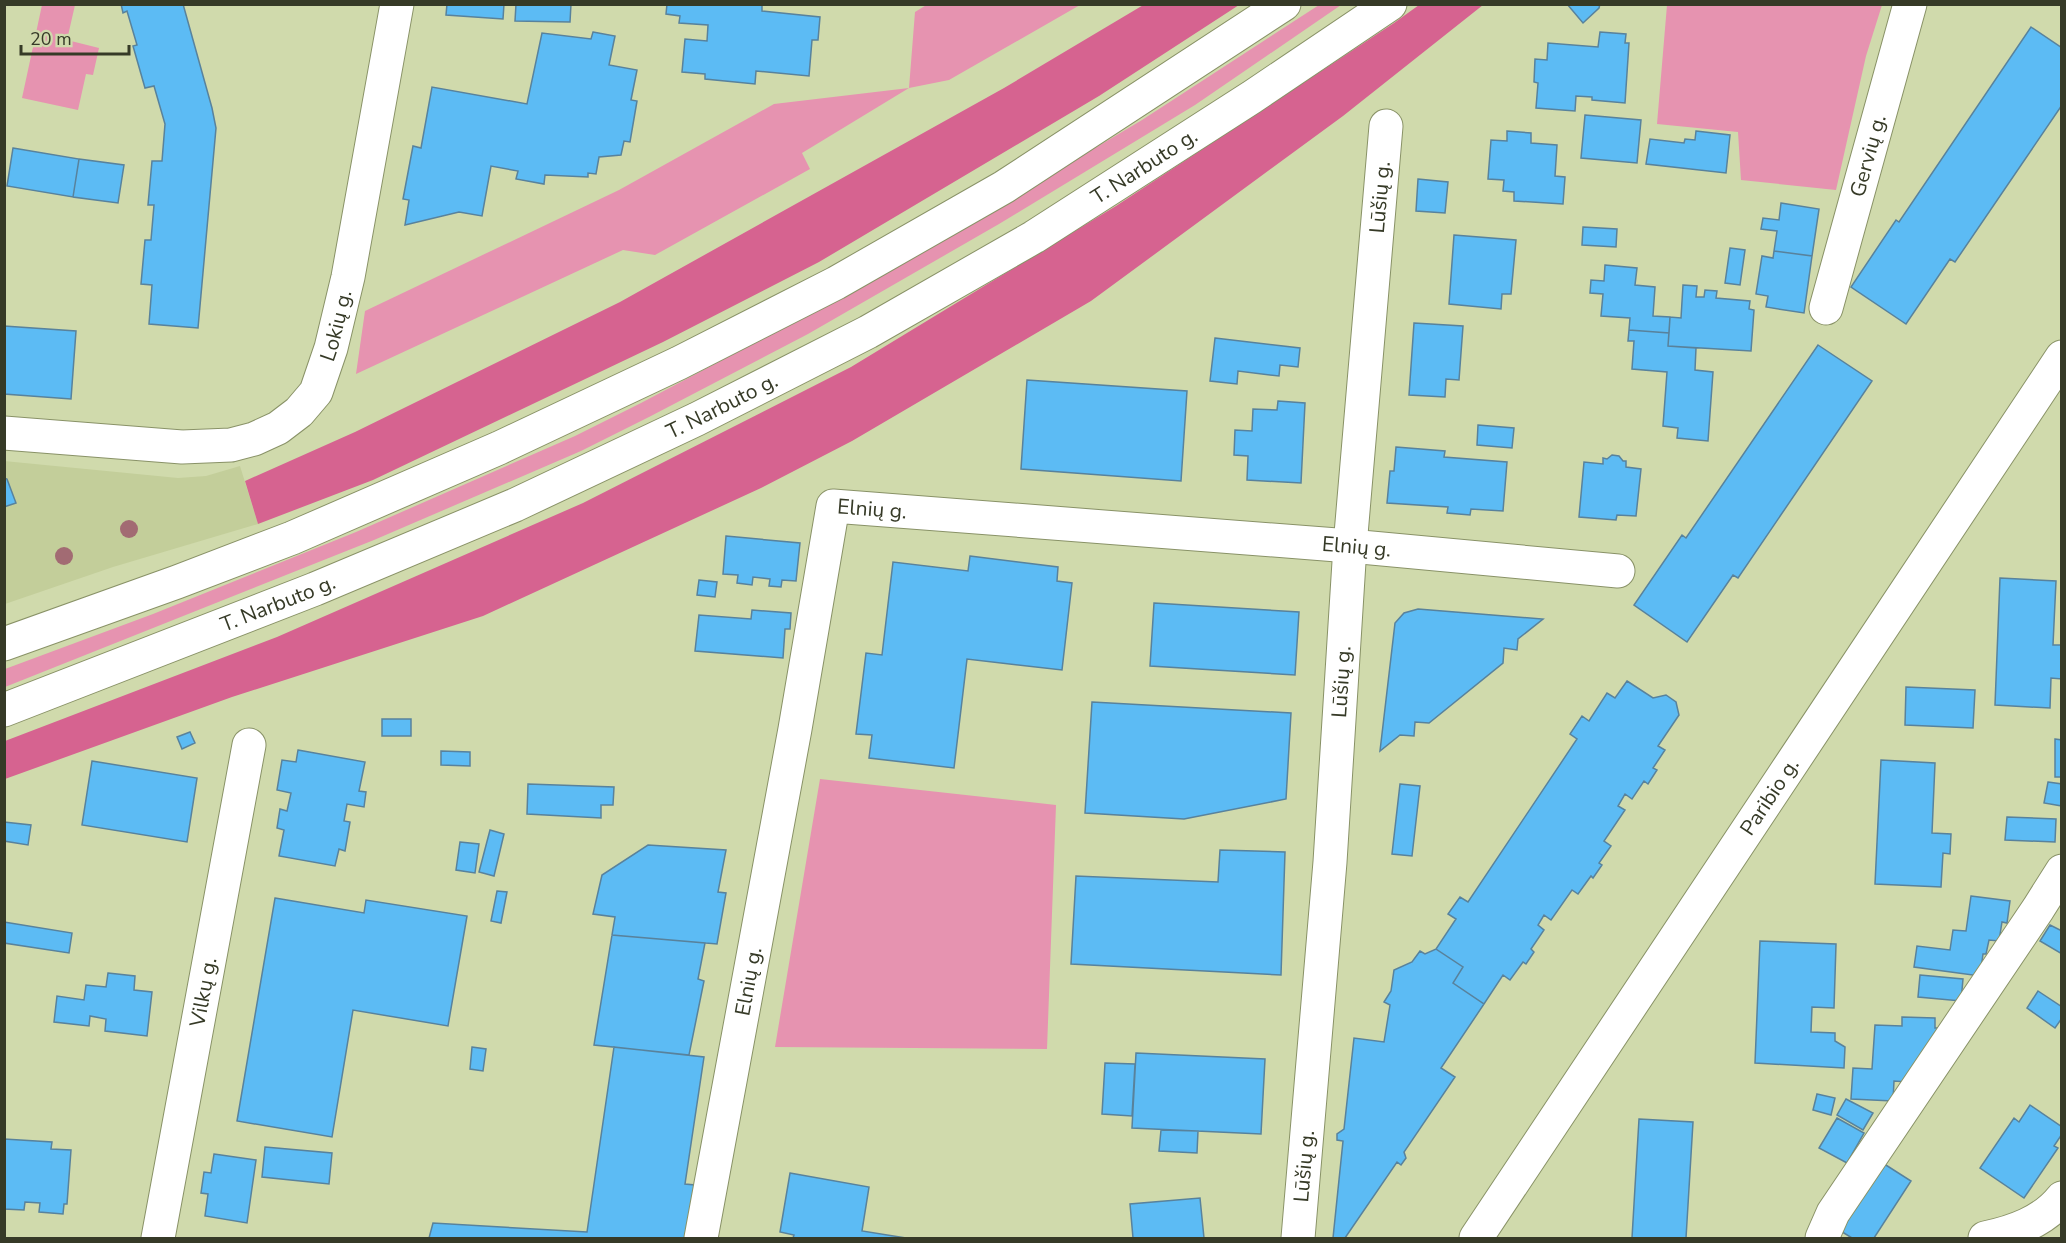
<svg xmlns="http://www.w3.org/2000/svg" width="2066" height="1243" viewBox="0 0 2066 1243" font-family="'Nunito Sans',sans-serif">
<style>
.built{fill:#c3ce9a}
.green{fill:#e693b0}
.forest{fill:#d66390}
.building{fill:#5cbbf4;stroke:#58829c;stroke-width:1.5}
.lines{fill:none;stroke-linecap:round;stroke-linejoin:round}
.minor-casing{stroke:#899267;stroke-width:35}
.major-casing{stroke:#899267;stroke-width:35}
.minor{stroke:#fff;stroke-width:33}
.major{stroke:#fff;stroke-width:33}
.tree{fill:#a26b73}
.labels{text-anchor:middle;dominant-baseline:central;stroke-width:6;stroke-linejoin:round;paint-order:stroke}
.street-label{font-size:21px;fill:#363a27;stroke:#d0daac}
</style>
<rect width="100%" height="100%" fill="#d0daac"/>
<path class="built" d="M4,461L178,478L206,476L240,466L258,524L113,567L5,604Z"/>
<path class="green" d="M928,4L1080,5L949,80L909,88L802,153L810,169L655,255L623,250L356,374L365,311L619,190L774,104L909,88L915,12Z
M42,5H75L67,40L99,48L93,75L86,74L78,110L22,98Z
M1319,5H1341L1195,105L999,224L808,334L649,417L581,451L374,540L5,687V669L153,614L356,532L575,436L641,403L874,280L1142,120Z
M1667,5H1882L1866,56L1836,190L1741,180L1738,132L1657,124Z
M820,779L1056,805L1047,1049L775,1047Z"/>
<path class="forest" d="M1145,4L1239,5L1099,96L819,262L663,342L373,480L258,524L245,481L355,432L620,302L1004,88Z
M1419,5H1483L1343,116L1091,301L852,441L761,488L483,616L232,697L5,779V741L277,637L583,503L851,367L1116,206L1394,23Z"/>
<path class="building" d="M121,4H183L212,108L216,128L198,328L149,324L152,285L141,284L145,240H151L154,205H148L152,161H162L165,124L154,86L145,88L133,46L137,45L127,11L123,13Z
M447,4H504L503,19L446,15Z
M516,4H571L570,22L515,21Z
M667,4H762V11L820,17L818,40H812L809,76L756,71L755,84L705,79V74L682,72L685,39L707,41L708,25L679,23L680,16L666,14Z
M1567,4H1600L1599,8L1583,23Z
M2031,27L2062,48V105L1955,262L1950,259L1906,324L1851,287L1896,220L1899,222Z
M593,32L615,36L609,65L637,70L631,100L637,101L630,142L624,141L621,155L599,157L596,174L588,173V177L545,175L544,184L516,179L518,171L491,166L482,216L459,212L405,225L409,200L403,199L413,146L421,148L432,87L527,104L542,33L591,39Z
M1600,32L1626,34L1625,43H1629L1625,103L1592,100V97L1576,96L1575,111L1536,108L1538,83L1534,82L1535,59L1547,60L1548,43L1598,47Z
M1585,115L1641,120L1637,163L1581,158Z
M1507,131L1531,133V143L1557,145L1555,176L1565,177L1563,204L1514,201V192L1503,191L1504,180L1488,179L1491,140L1507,141Z
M1696,131L1730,135L1726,173L1646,164L1650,139L1684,143L1685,139L1695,140Z
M13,148L79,159L73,197L7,186Z
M79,159L124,165L118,203L73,197Z
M1418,179L1448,182L1445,213L1416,211Z
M1781,203L1819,209L1812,256L1774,251L1777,231L1761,229L1763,218L1779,220Z
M1583,227L1617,229L1616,247L1582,245Z
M1454,235L1516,240L1511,294H1502L1501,309L1449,304Z
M1730,248L1745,250L1740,285L1725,283Z
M1774,251L1812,256L1804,313L1766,307L1768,296L1756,294L1762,256L1773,258Z
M1605,265L1637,268L1635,285L1655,287L1653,316L1670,317L1669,333L1629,330L1630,318L1601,316L1603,294L1590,293L1591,280L1604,281Z
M1683,285L1697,286L1696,297H1704L1705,290L1717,291L1716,298L1750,301L1749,309L1754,310L1751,351L1668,346L1670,317L1681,318Z
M1414,323L1463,326L1459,380L1446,379L1445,397L1409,395Z
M4,326L76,331L71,399L4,394Z
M1629,330L1669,333L1668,346L1696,348L1695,370L1713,372L1708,441L1677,438L1678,428L1663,426L1667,372L1632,369L1634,341H1628Z
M1215,338L1300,348L1298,367L1280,365L1279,376L1238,371L1237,384L1210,381Z
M1818,345L1872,381L1738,578L1733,575L1687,642L1634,605L1682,535L1686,538Z
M1027,380L1187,391L1181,481L1021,469Z
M1278,401L1305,403L1301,483L1247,480L1248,456L1234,455L1235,430L1252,431L1253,409L1277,410Z
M1478,425L1514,428L1512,448L1477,445Z
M1396,447L1445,451L1444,457L1507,462L1503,511L1471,509L1470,515L1447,513L1448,507L1387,503L1390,471H1394Z
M1612,455L1619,456L1623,461H1626V467L1641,469L1636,516L1617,515L1616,520L1579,517L1584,462L1603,464V458L1607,459Z
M4,478L7,479L16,503L4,507Z
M726,536L800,543L796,581L782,580L781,587L769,586L770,579L753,577L752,585L737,583L738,575L723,574Z
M970,556L1058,567L1057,581L1072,583L1062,670L967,659L954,768L869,758L872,735L856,734L866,653L882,655L893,562L968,571Z
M2000,578L2056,581L2053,645H2062V679L2051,678L2050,708L1995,705Z
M699,580L717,582L715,597L697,595Z
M1154,603L1299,612L1295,675L1150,666Z
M1418,609L1543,619L1518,639L1517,650L1504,648L1503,663L1429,723L1415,722L1414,736L1400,735L1380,751L1395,623L1404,613Z
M752,610L791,613L790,629H785L783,658L695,651L699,615L751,619Z
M1627,681L1653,698L1666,695L1676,702L1679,715L1658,746L1665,750L1653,768L1657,770L1648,784L1644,781L1632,799L1625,794L1618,806L1625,810L1604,841L1611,846L1599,863L1602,865L1593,878L1591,876L1578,894L1572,890L1551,920L1544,915L1538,925L1544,930L1531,949L1534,952L1526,964L1523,962L1510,980L1503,975L1484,1004L1453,983L1463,967L1436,949L1456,919L1448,914L1460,897L1468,902L1577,739L1570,734L1582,716L1589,721L1607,693L1615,698Z
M1906,687L1975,690L1973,728L1905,725Z
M1092,702L1291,713L1286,799L1184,819L1085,813Z
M382,719H411V736H382Z
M190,732L195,743L182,749L177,737Z
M2055,739L2062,740V777H2055Z
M298,750L365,762L359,791L366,792L364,807L347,804L344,821L350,822L345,851L339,849L335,866L279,856L284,830L277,828L280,809L287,811L291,793L277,790L282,760L296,762Z
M441,751L470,752V766L441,765Z
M1881,760L1935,763L1932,833L1951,834L1950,854L1943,853L1941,887L1875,884Z
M92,761L197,778L187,842L82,825Z
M2048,782L2062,784V806L2044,803Z
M528,784L614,787L613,805H601V818L527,814Z
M1400,784L1420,786L1412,856L1392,854Z
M2007,817L2056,819L2055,842L2005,840Z
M4,822L31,825L28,845L4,841Z
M490,830L504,834L494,876L479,872Z
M460,842L479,844L475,873L456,870Z
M648,845L726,850L718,892L726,893L717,944L612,935L615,917L593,914L602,875Z
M1220,850L1285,852L1281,975L1071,964L1076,876L1218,882Z
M497,891L507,892L501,923L491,921Z
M1971,896L2010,901L2007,923L2002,922L1999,941L1989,940L1986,954H1983L1980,976L1914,967L1917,946L1950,950L1953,930L1966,931Z
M275,898L364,913L366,900L467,916L448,1026L353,1010L332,1137L237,1121Z
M4,922L72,933L69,953L4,943Z
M2050,925L2062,931V954L2040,941Z
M612,935L705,943L698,979L704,981L689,1055L594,1045Z
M1760,941L1836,944L1834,1008L1812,1007L1811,1032L1835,1033V1041L1845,1047L1844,1068L1755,1063Z
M1436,949L1463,967L1453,983L1484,1004L1441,1068L1455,1077L1404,1152L1406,1158L1401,1165L1397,1162L1345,1238H1333L1343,1141L1337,1140V1134L1344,1129L1354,1038L1384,1042L1390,1005L1384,1002L1391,991L1394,970L1412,962L1420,951L1425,954Z
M108,973L135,976L134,990L152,992L147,1036L105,1031L106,1019L90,1016L89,1026L54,1022L57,996L84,1000L86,985L106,987Z
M1920,975L1963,979L1961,1001L1918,997Z
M2038,991L2062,1007V1018L2055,1028L2027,1008Z
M1902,1017L1935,1018V1028H1941L1907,1082L1894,1081L1893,1101L1851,1099L1853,1068L1872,1069L1875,1025L1902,1026Z
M472,1047L486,1049L483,1071L470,1069Z
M614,1047L704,1057L685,1184L695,1185L687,1238H429L433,1223L587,1232Z
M1136,1053L1265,1059L1261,1134L1132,1128Z
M1105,1063L1135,1064L1132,1116L1102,1114Z
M1817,1094L1835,1098L1831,1115L1813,1110Z
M1846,1099L1873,1113L1863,1130L1837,1115Z
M2030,1105L2062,1127V1134L2054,1146L2058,1148L2024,1198L1980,1168L2014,1118L2019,1122Z
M1837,1118L1864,1133L1847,1163L1819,1148Z
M1639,1119L1693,1122L1686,1238H1632Z
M1161,1130L1198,1131L1197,1153L1159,1151Z
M4,1139L52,1142L51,1149L71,1150L67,1204H64L63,1214L39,1212L40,1203L25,1202L24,1210L4,1209Z
M265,1147L332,1153L329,1184L262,1177Z
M214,1154L256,1160L247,1223L205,1216L208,1194L201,1193L204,1172L211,1173Z
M1878,1160L1911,1181L1874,1238H1852L1834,1227Z
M790,1173L869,1187L862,1231L906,1238H793L794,1235L780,1232Z
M1200,1198L1204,1238H1133L1130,1204Z"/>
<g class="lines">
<defs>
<g id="minor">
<path id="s1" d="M1826,308L1910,4"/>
<path id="s2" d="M4,433L182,447L231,445L254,439L278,428L299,412L316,392L331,348L348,277L397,4"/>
<path id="s3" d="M158,1238L249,745"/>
<path id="s4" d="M701,1238L795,729L833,506L1350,546L1618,571"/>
<path id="s5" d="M1298,1238L1330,862L1350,546L1386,126"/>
<path id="s6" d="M1476,1238L2062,357"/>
<path d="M1822,1238L1833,1213L2038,909L2062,871"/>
<path d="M1985,1238C2013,1232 2043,1222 2062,1198"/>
</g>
<g id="major">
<path d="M4,644L177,582L292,538L499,448L679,363L836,283L1004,187L1284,4"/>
<path id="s7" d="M4,710L315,589L515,505L697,419L868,332L1034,237L1252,97L1390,4"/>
</g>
</defs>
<use href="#minor" class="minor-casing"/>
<use href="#major" class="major-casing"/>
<use href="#minor" class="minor"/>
<use href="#major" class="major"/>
</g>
<g class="tree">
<circle cx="129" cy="529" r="9"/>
<circle cx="64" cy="556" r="9"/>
</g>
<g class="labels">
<g class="street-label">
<text stroke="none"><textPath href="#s1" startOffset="158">Gervių g.</textPath></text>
<text stroke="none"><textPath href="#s7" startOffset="1266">T. Narbuto g.</textPath></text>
<text stroke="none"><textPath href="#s5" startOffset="1044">Lūšių g.</textPath></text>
<text stroke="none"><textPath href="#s2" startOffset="400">Lokių g.</textPath></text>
<text stroke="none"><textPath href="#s7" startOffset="780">T. Narbuto g.</textPath></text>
<text stroke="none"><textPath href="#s4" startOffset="783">Elnių g.</textPath></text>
<text stroke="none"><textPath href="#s4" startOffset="1269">Elnių g.</textPath></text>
<text stroke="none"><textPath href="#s7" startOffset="294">T. Narbuto g.</textPath></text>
<text stroke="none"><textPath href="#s5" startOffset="558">Lūšių g.</textPath></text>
<text stroke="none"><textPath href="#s6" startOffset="530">Paribio g.</textPath></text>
<text stroke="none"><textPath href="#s4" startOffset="261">Elnių g.</textPath></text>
<text stroke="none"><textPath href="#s3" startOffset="250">Vilkų g.</textPath></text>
<text stroke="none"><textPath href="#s5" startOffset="72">Lūšių g.</textPath></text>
</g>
</g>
<rect width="2066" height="1243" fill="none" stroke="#363a27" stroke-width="12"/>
<path d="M21 45v9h108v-9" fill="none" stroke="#363a27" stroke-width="3"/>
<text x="30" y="45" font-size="18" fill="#363a27" stroke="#d0daac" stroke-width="4.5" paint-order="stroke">20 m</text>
</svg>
